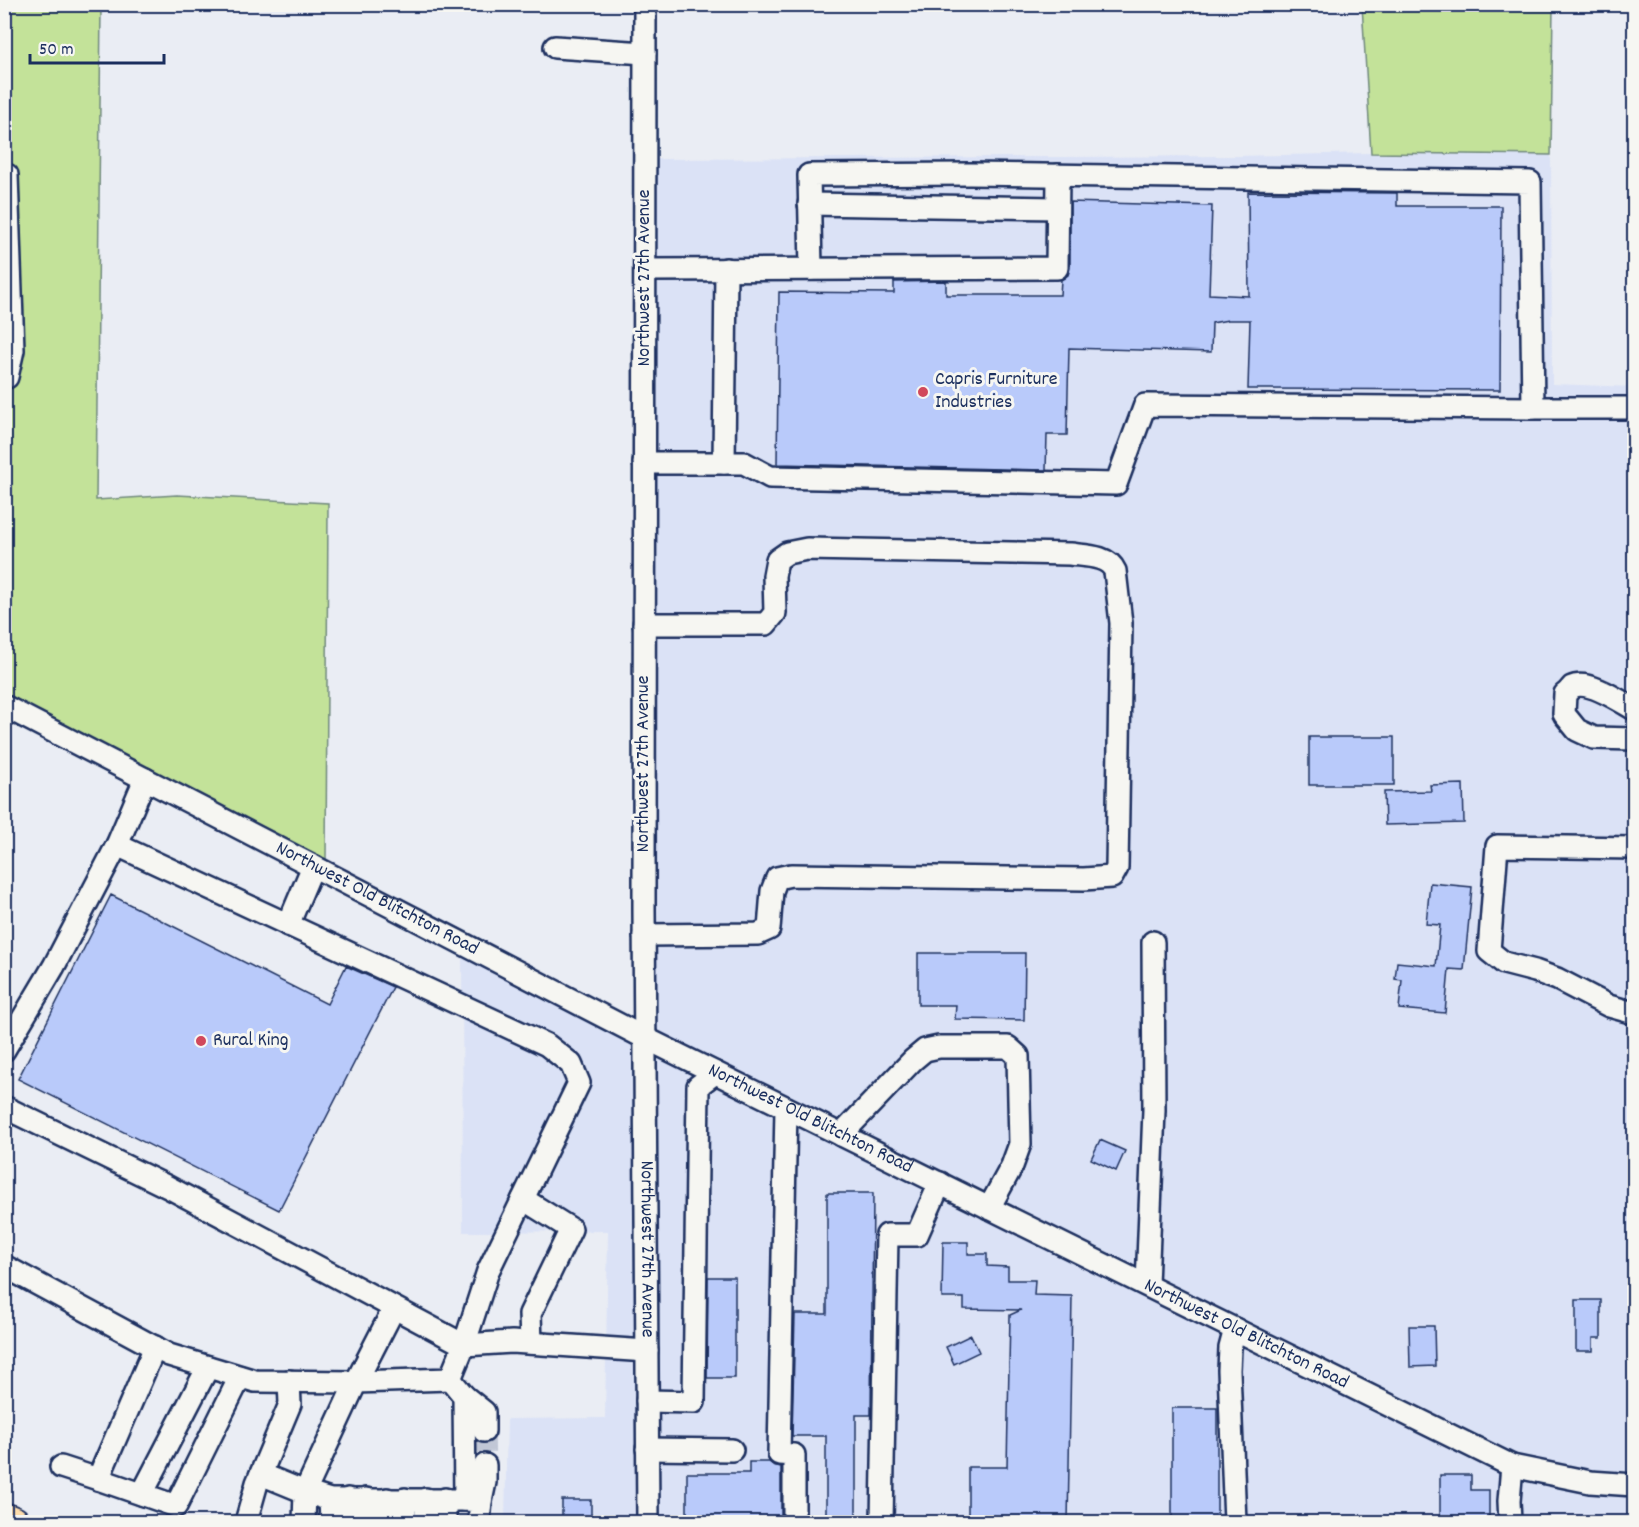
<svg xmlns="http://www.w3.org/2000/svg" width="1639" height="1527" viewBox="0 0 1639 1527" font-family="Dekko,sans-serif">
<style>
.built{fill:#dbe2f6}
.green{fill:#c3e299;stroke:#6f887c;stroke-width:1.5}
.building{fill:#b9cafa;stroke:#1b2f5e;stroke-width:1.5}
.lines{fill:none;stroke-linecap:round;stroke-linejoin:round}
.minor-tunnel{stroke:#c1c7d6;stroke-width:21;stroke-dasharray:21 10;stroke-linecap:butt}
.minor-casing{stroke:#1b2f5e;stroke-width:26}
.highway-casing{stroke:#1b2f5e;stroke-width:34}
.minor{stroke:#f6f6f2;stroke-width:21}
.highway{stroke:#fddcac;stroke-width:30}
.poi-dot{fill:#d1495b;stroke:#f6f6f2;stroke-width:2}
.labels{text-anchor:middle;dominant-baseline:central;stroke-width:6;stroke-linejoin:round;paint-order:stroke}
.street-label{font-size:20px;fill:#1b2f5e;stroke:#f6f6f2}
.poi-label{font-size:20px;fill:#1b2f5e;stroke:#f6f6f2;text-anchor:start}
</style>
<rect width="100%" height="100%" fill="#eaedf4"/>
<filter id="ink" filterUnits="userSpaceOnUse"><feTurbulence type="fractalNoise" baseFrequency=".0167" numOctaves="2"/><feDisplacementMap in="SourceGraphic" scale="12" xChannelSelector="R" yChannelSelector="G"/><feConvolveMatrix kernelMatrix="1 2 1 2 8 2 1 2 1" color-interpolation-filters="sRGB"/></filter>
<g filter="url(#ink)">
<path class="built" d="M1371,153L1551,155L1552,384L1634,387V1475L1591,1472L1515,1456L654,1031V159L1237,156Z
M462,955L636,1045L639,1522H505L507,1419L605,1418L608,1231L463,1232Z
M654,1054L1508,1475L1590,1493L1634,1495V1522H657Z"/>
<path class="green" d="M4,5H101L96,500L177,495L328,503L326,861L5,694Z
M1362,5H1553L1551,155L1371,153Z"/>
<path class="building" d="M1248,192L1397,193V206H1501L1500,390L1248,389L1250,320H1228L1212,323L1211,352L1069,348L1067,435H1047L1046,470L777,464L779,292L894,293V282L946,281V295H1060L1061,280L1068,275L1070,268V202L1212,206L1209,294L1249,296Z
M1309,737H1394V785H1309Z
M1463,784L1464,823L1385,825L1384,792L1431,791L1430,785Z
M1430,883L1472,887L1464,970L1449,969L1445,1013L1399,1009L1402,980L1395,979L1397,962L1436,966L1440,925L1426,924Z
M111,895L327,1004L346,966L393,987L279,1210L18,1079Z
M918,953H1025L1024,1020L955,1019L956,1005H918Z
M1100,1140L1125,1151L1116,1171L1091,1159Z
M827,1193H873L871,1415H856V1522H826V1436H792L795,1314H827Z
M943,1242H968V1254H987V1266L1008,1267V1280H1035L1034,1295L1072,1296L1068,1522H968V1467H1007L1010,1315L1021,1310L964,1309V1298H942Z
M708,1277H735V1378H707Z
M1576,1300H1601V1338H1593V1351H1576Z
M1409,1326H1434L1435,1366L1410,1367Z
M971,1335L979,1352L954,1364L946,1347Z
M1172,1408H1217V1522H1172Z
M749,1462H769L773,1465L781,1467V1522H687V1473H749Z
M1440,1475H1471V1490H1489V1522H1440Z
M562,1500H591V1522H562Z"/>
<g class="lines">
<path class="minor-tunnel" d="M484,1431L485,1465"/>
<defs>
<g id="minor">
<path id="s1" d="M645,4L644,909L648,1522"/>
<path d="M555,47L645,53"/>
<path d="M4,174L7,175L13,350L7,377L4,378"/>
<path d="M809,204L1057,208"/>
<path d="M645,270L1057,268L1058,175"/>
<path d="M1533,408H1634"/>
<path d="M644,463H744L770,477L1116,484L1145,405L1533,408L1530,182L970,174L809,175L811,269"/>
<path d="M724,463L726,269"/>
<path d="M644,624H766L775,613L774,576L777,560L787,553L807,549L1070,554C1085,556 1108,555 1115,571L1121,623L1117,868L1112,877L1084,879L791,875L777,878L772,891L769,929L758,934L644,935"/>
<path id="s2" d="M4,706L645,1038L1512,1466L1590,1482L1634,1485"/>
<path d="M1634,709C1620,701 1588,679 1572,687C1570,689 1568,692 1565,694L1564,714L1577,730L1594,738L1634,739"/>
<path d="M1634,848L1497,846L1489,951L1504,963L1535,971L1557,979L1609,1006L1634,1013"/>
<path d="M288,925L313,866"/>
<path d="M4,1050L54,966L117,845L145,779"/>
<path d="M4,1107L168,1187L464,1345L488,1271L579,1083L571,1064L547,1045L117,845"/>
<path d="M786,1108L779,1454L794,1455V1522"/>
<path d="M841,1135L913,1060L925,1050L939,1047H1008L1018,1056L1020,1144L1012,1166L989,1208"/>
<path d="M523,1199L571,1229L530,1314L531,1343"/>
<path d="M4,1266L169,1355L255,1381L356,1382L450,1379L464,1345L512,1342L647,1351"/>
<path d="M1147,1285L1154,1110L1153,942"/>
<path d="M1235,1329L1230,1348L1229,1370L1235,1522"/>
<path d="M155,1347L98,1479L176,1506L240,1377"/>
<path d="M450,1379L464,1396L465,1500L481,1501L479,1522"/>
<path d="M464,1396L484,1412V1431"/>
<path d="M647,1401L694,1402L698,1086L715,1073"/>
<path d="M647,1449L732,1450"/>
<path d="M61,1467L98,1479"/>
<path d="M261,1474L305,1492L356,1382L394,1308"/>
<path d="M142,1494L208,1367"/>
<path d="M348,1499L350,1521"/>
<path d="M366,1499L367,1522"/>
<path d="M387,1499V1522"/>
<path d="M405,1499V1521"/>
<path d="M426,1499V1520"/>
<path d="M445,1499V1521"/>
<path d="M330,1500L331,1521"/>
<path d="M481,1501L485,1482V1465"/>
<path d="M246,1522L257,1483L290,1404L289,1381"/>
<path d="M304,1522L305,1492L330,1500H465"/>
<path d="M882,1522L887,1235H917L940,1183"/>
<path d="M1510,1522L1509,1501L1512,1466"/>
</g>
<path id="highway" d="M4,1518L14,1522"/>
</defs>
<use href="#minor" class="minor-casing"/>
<use href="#highway" class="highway-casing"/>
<use href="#minor" class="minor"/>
<use href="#highway" class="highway"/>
</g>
</g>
<g class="poi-dot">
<circle cx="923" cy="392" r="6"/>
<circle cx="201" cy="1041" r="6"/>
</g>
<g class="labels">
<g class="street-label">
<text transform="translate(645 278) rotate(-90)">Northwest 27th Avenue</text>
<text transform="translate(644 764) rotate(-90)">Northwest 27th Avenue</text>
<text stroke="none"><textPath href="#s2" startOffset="420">Northwest Old Blitchton Road</textPath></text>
<text stroke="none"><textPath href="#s2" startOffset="906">Northwest Old Blitchton Road</textPath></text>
<text stroke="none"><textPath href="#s1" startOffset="1245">Northwest 27th Avenue</textPath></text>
<text stroke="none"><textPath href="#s2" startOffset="1392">Northwest Old Blitchton Road</textPath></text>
</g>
<g class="poi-label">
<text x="935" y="380">Capris Furniture<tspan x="935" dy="23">Industries</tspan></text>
<text x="213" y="1041">Rural King</text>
</g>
</g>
<rect width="1639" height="1527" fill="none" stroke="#f6f6f2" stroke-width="24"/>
<rect x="12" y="12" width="1615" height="1503" fill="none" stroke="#1b2f5e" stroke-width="2" filter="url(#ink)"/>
<path d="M30 54v9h134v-9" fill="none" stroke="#1b2f5e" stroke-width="3"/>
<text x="39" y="54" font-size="18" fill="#1b2f5e" stroke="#f6f6f2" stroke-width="4.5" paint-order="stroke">50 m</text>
</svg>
